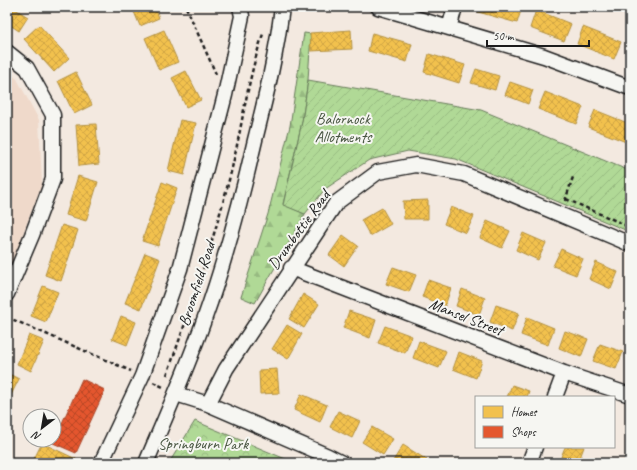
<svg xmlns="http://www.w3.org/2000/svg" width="637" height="470" viewBox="0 0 637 470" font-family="Caveat,sans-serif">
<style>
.built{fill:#efd9ca}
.forest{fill:url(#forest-firs);stroke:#667a59}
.park{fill:url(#park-crowns);stroke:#667a59}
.garden{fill:url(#garden-furrows);stroke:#667a59}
.homes{fill:url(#homes-cross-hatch);stroke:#b2903f}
.shops{fill:url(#shops-cross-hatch);stroke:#a84529}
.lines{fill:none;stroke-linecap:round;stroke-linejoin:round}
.minor-casing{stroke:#1c1c1c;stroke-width:17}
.path{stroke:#1c1c1c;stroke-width:2.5;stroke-dasharray:4 3;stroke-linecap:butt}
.minor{stroke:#f6f6f2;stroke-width:14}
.labels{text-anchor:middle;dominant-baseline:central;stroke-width:4;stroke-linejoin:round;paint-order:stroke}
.park-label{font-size:16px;fill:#485541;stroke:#f6f6f2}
.street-label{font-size:16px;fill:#1c1c1c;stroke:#f6f6f2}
</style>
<defs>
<pattern id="forest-firs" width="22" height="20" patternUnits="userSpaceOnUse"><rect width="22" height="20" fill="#b0d996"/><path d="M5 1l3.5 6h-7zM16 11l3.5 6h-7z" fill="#97ba81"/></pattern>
<pattern id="park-crowns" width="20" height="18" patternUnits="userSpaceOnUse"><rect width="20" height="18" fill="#b0d996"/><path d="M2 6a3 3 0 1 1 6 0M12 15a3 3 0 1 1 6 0" fill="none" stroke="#97ba81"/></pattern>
<pattern id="garden-furrows" width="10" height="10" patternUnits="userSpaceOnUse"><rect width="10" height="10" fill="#b0d996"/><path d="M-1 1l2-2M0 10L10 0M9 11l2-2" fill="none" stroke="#97ba81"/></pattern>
<pattern id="homes-cross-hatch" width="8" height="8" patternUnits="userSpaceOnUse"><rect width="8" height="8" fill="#f2c14e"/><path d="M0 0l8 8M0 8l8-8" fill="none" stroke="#cfa544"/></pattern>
<pattern id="shops-cross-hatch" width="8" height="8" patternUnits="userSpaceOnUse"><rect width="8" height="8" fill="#e4572e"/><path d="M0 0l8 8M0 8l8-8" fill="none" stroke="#b84726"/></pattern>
</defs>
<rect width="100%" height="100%" fill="#f3e9e0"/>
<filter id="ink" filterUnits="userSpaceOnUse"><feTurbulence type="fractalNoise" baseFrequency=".025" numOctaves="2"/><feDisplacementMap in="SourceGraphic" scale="8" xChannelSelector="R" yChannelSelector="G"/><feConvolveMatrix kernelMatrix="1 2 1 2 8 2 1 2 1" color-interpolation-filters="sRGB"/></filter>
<g filter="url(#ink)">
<path class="built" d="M7,70L17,79L39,120L42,184L7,275Z"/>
<path class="forest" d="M304,33L311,34L308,80L302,122L283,204L305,214L255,303L241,297L268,214L290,126Z"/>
<path class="park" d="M195,421L295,463H169Z"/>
<path class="garden" d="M308,80L481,110L630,171V232L456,159L408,151L369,160L325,189L305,214L283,205L302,122Z"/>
<path class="homes" d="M7,7H12L28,17L19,31L7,23Z
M132,7H155L159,18L140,26Z
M480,7H522L517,23L478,12Z
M536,10L571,24L564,41L530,28Z
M39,25L69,58L54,72L24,39Z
M583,27L621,42L614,59L577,44Z
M164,30L178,62L159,70L145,38Z
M351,30L352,49L311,51L310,33Z
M372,33L412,44L407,62L368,51Z
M429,54L465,65L459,83L424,72Z
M476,69L499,76L495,90L471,83Z
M186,71L201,100L186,107L172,78Z
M76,72L92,105L74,114L58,81Z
M510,82L533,90L528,104L505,95Z
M545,92L583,107L576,124L538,109Z
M595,110L630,124V133L626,142L588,127Z
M180,120L196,123L184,175L168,171Z
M96,124L99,164L79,166L76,125Z
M78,176L98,182L86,221L66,215Z
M162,182L177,188L158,246L142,241Z
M428,200V219H404L403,201Z
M451,207L474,216L466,233L444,224Z
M382,208L391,224L370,236L361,220Z
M487,221L510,231L502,248L480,238Z
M62,225L78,230L61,281L45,275Z
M523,233L546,243L538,260L516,250Z
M343,235L358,246L344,266L329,255Z
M561,249L583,259L576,275L553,266Z
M145,253L160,259L141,309L125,303Z
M596,262L618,272L611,289L589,279Z
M393,267L416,275L409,292L386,284Z
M428,280L451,288L445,306L422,297Z
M43,286L58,292L46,322L31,316Z
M462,289L485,298L479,315L456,306Z
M303,294L319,304L304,328L289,319Z
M496,305L519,313L512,331L490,322Z
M349,311L376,320L370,338L343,328Z
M121,316L136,322L127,345L112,339Z
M527,317L554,328L548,345L521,335Z
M287,325L302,334L288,359L272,349Z
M385,326L412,336L405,353L378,343Z
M565,331L588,339L581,357L559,348Z
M29,335L44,341L31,371L17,364Z
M419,341L446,351L439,368L413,358Z
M600,344L623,352L616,369L593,361Z
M459,352L482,361L476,378L453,369Z
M277,369L279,393L260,394L259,370Z
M7,373L19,379L7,403Z
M512,385L529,391L527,397H507Z
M301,394L327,405L320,422L294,410Z
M338,411L360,421L352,438L330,427Z
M372,427L393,439L383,455L362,442Z
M42,443L76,459L74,463H43L34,459Z
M403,445L427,460L425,463H396L393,461Z
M565,447H584L578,463L561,457Z"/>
<path class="shops" d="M82,379L105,390L76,453L53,443Z"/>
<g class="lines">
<defs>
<path id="minor" d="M378,7L544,56L630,88
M449,28L455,7
M7,52L27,68L53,115V179L32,235L7,294
M291,268L564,373L630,395
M176,394L208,404L328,456L342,463
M555,397L564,373
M208,404L226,369L336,203L378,172L416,165L464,174L630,244
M101,463L142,376L180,269L225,95L242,16L240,7
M146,463C166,416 187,369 204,320C225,262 241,201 255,140C266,96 277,52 282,7
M529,463L535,447"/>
</defs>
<use href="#minor" class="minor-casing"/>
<path class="path" d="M186,7L216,74
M566,199L630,227
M565,201L573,177
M7,317L131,371
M167,375C190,310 213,243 230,176C242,129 247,80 263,34
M153,382L165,388"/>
<use href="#minor" class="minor"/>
</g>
</g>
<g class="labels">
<g class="park-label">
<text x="343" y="119">Balornock<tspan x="343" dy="18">Allotments</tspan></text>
<text x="203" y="444">Springburn Park</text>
</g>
<g class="street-label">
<text transform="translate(299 230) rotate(-54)">Drumbottie Road</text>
<text transform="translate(197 284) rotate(-72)">Broomfield Road</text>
<text transform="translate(466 317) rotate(21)">Mansel Street</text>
</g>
</g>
<rect width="637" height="470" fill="none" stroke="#f6f6f2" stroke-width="24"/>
<rect x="12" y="12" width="613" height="446" fill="none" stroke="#1c1c1c" stroke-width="1.5" filter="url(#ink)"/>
<rect x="475" y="396" width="140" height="52" fill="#f6f6f2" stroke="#9f9f9c"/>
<rect x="483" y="406" width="20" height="12" fill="#f2c14e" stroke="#9f9f9c"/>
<text x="511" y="416" font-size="12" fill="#1c1c1c">Homes</text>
<rect x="483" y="426" width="20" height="12" fill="#e4572e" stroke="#9f9f9c"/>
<text x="511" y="436" font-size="12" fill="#1c1c1c">Shops</text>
<g transform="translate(42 428) rotate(211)"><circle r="19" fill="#f6f6f2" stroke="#9f9f9c"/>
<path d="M0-3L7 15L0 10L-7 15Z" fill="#1c1c1c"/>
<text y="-6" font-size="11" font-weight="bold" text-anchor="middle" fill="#1c1c1c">N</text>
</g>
<path d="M487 40v6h102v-6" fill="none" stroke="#1c1c1c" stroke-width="2"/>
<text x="493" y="40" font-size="12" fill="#1c1c1c" stroke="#f6f6f2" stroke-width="3" paint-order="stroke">50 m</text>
</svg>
